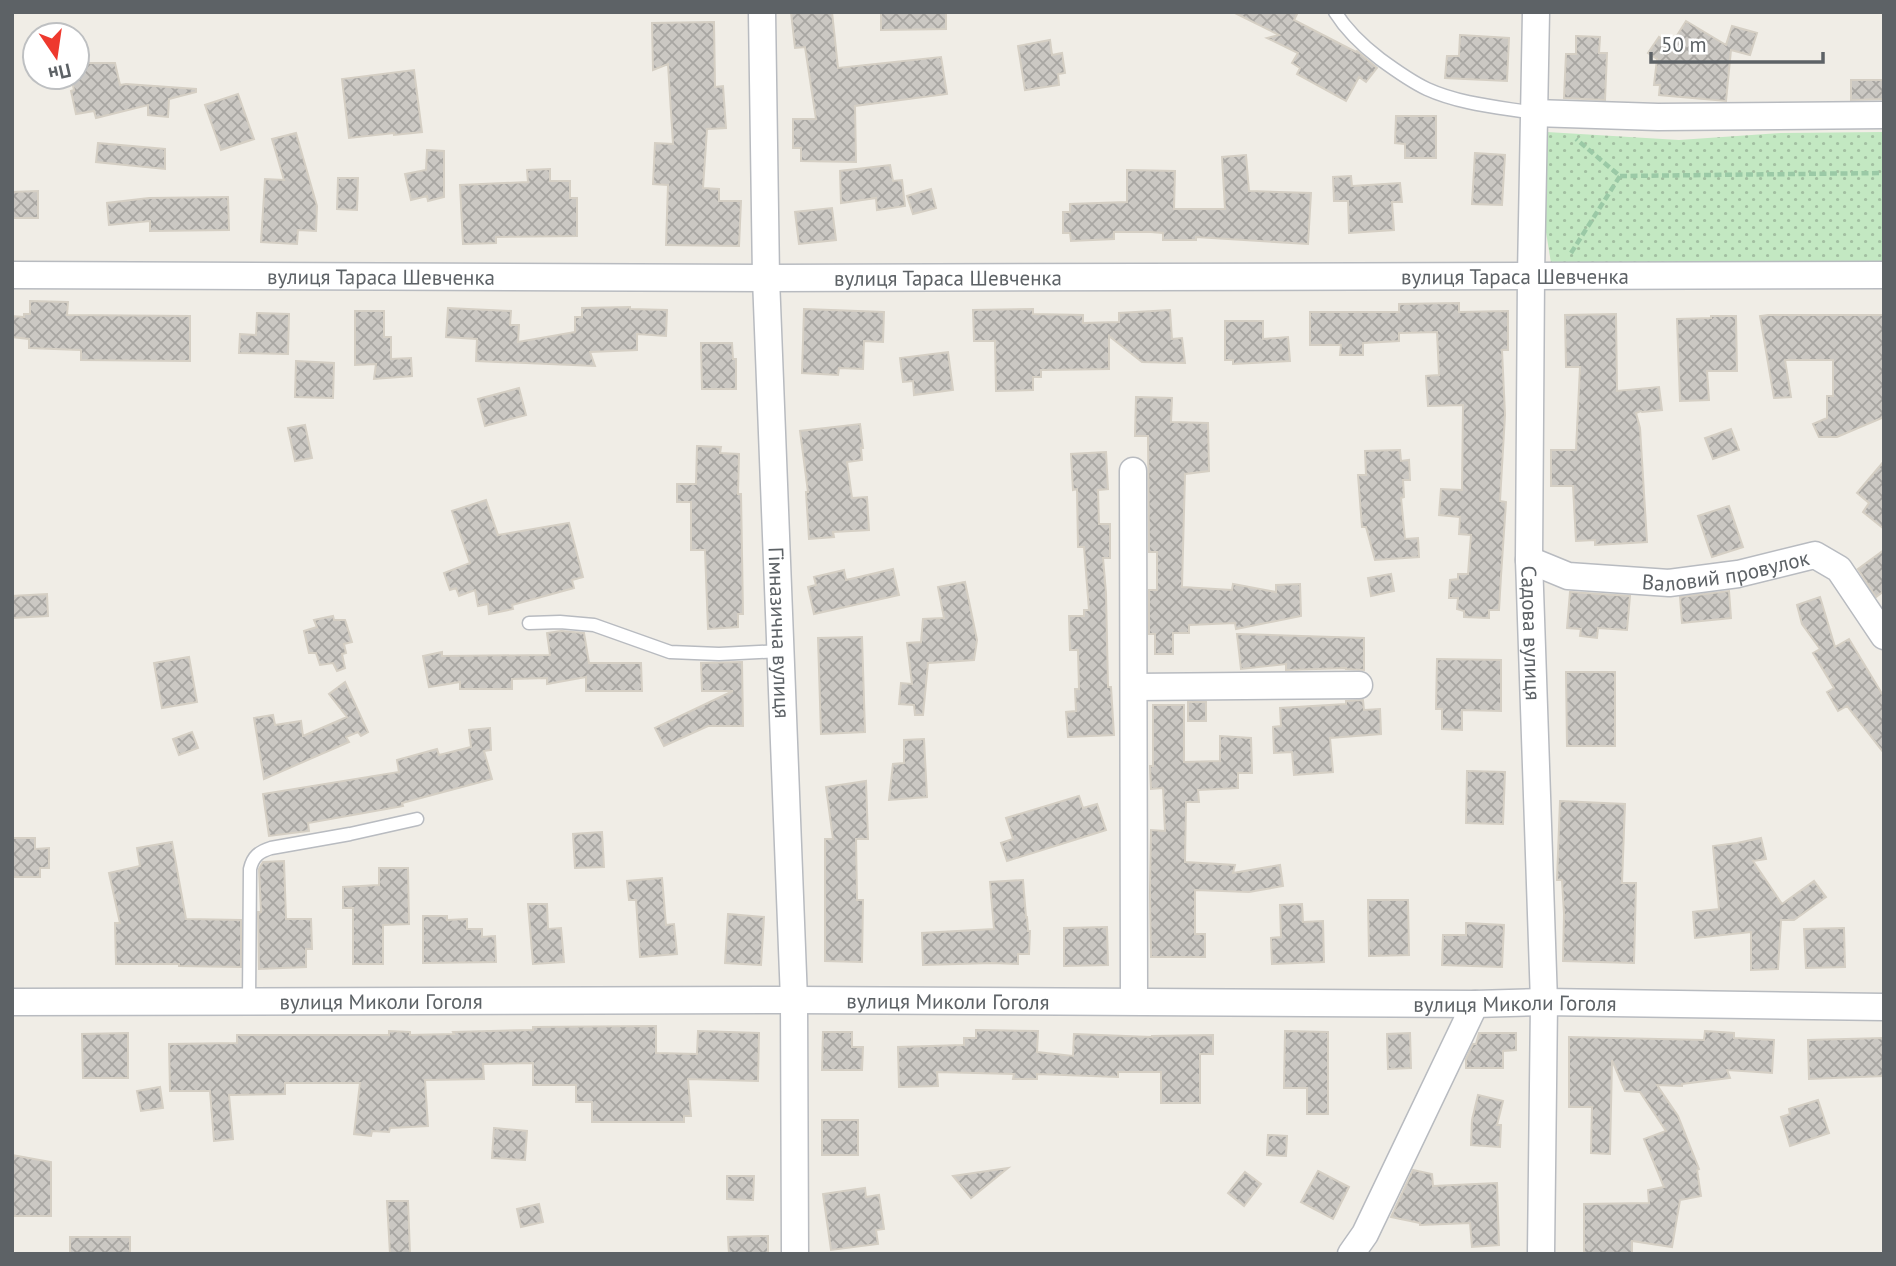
<svg xmlns="http://www.w3.org/2000/svg" width="1896" height="1266" viewBox="0 0 1896 1266" font-family="'PT Sans',sans-serif">
<style>
.park{fill:url(#park-dots)}
.building{fill:url(#building-cross-hatch);stroke:#d5cfc4;stroke-width:2}
.lines{fill:none;stroke-linecap:round;stroke-linejoin:round}
.service-casing{stroke:#b8bbc0;stroke-width:15}
.minor-casing{stroke:#b8bbc0;stroke-width:29}
.path{stroke:#9bc9a6;stroke-width:4.5;stroke-dasharray:7 3.5;stroke-linecap:butt}
.service{stroke:#fff;stroke-width:12}
.minor{stroke:#fff;stroke-width:26}
.labels{text-anchor:middle;dominant-baseline:central;stroke-width:7;stroke-linejoin:round;paint-order:stroke}
.street-label{font-size:21px;fill:#5d6266;stroke:#fff}
</style>
<defs>
<pattern id="park-dots" width="8" height="8" patternUnits="userSpaceOnUse" patternTransform="scale(1.75)"><rect width="8" height="8" fill="#c3e8c2"/><path d="M2 2h.1M6 6h.1" fill="none" stroke="#a2bfa1" stroke-width="1.8" stroke-linecap="round"/></pattern>
<pattern id="building-cross-hatch" width="8" height="8" patternUnits="userSpaceOnUse" patternTransform="scale(1.75)"><rect width="8" height="8" fill="#cbc8c3"/><path d="M0 0l8 8M0 8l8-8" fill="none" stroke="#a8a6a2"/></pattern>
</defs>
<rect width="100%" height="100%" fill="#f0ede6"/>
<path class="park" d="M1547,132L1679,140L1780,133L1884,132V266L1551,263L1544,220Z"/>
<path class="building" d="M791,12H832L838,68L941,57L947,94L855,106L856,162L801,161V148H793V119H816L805,47L795,48Z
M881,12H946V29L881,30Z
M1233,12H1298L1294,20L1356,52L1357,51L1377,68L1366,82L1359,77L1346,101L1297,74L1300,68L1292,63L1298,53L1267,38L1279,35Z
M1686,21L1726,45L1732,26L1757,33L1750,55L1731,50L1726,101L1659,95L1660,85H1654L1657,59L1648,53L1659,37L1671,45Z
M714,22L715,87L723,86L726,128L707,129L703,188L719,189V201H741L739,246L666,245L668,185L653,184L655,143L673,144L668,64L653,70L652,23Z
M1460,35L1509,38L1507,81L1445,78L1447,56H1459Z
M1576,36L1600,37L1599,53H1607L1605,100L1564,98L1566,54H1576Z
M1050,40L1052,55L1062,53L1065,73L1058,74L1059,85L1025,90L1018,46Z
M77,63H115L120,85L126,84L196,89V92L169,99L168,117L148,115V105L96,118L94,111L76,114L71,91L74,90L71,77H77Z
M414,70L422,132L394,135V133L349,138L342,79Z
M1851,80H1884V99L1851,100Z
M238,94L254,139L221,150L205,105Z
M1396,116H1436V158H1405V144L1395,143Z
M296,133L317,206L316,231L298,230L297,244L261,242L265,179L284,180L272,139Z
M98,143L165,149V169L96,162Z
M427,150L444,151V197L428,201L427,196L411,200L405,174L426,170Z
M1475,153L1505,155L1502,205L1472,204Z
M1246,155L1249,191L1311,193L1308,244L1196,237V240H1163V233L1151,232H1114V239L1071,241L1070,233H1063V212H1070V204L1127,202V170L1175,171L1174,209H1225L1222,157Z
M890,165L893,181L902,180L905,206L877,210L876,198L841,203L840,171Z
M550,169V181H570V198H577V236L496,237V243L463,244L460,185L528,182L527,170Z
M1351,176L1352,186L1400,183L1402,202H1392L1394,230L1349,233L1348,201H1334L1333,177Z
M338,178H358L357,210L337,209Z
M931,189L936,208L913,214L907,196Z
M38,191V218H12V192Z
M228,197L229,230L150,231V221L109,225L107,203L149,198Z
M832,208L836,240L799,244L795,212Z
M30,301L68,302L67,315L190,316V361L81,360V350L29,348V339L12,337V316L24,317V314H30Z
M1459,303V312L1508,311V350H1502L1505,415L1500,501L1506,502L1501,576L1499,610H1489V618L1464,617V611L1457,609L1458,598H1449L1450,580L1458,579V574H1468L1471,535L1459,534L1460,517L1439,515L1441,489L1462,490L1463,405L1428,406L1426,376L1439,375L1437,332L1399,333V341L1363,343V355H1340L1341,345H1310V312H1399V304Z
M630,307V309L667,310L666,336L637,334V350L590,352L595,366L476,361L477,339L446,337L448,308L511,311L510,325H519L518,342L575,332V317H582V308Z
M804,309L884,312L883,342L864,341L863,369L839,368L838,375L802,373Z
M1033,309V314L1083,315V323L1119,322V313L1170,310L1172,339L1182,338L1185,363L1142,362L1109,336V369L1041,370V377H1033V390L996,391L995,341H974L973,310Z
M355,311H384V337H391V359L411,358L412,376L374,379L376,364L355,365Z
M257,313L289,314L288,354L239,353L240,334L256,335Z
M1616,314L1617,391L1659,387L1662,410L1642,412L1641,411L1636,413L1640,428L1647,542L1595,545V540L1576,541L1573,486H1551V450H1576L1580,367H1566L1565,315Z
M1768,315H1884V417L1837,437H1819L1813,424L1827,418V396H1833V360H1785L1791,397L1774,398L1760,316Z
M1711,316H1736L1737,371H1707L1709,400L1680,401L1677,319L1711,318Z
M1225,321H1263V339L1288,337L1290,361L1233,364V360H1225Z
M701,343H732L733,359H736V389H702Z
M948,352L953,390L914,395L913,381L903,382L900,358Z
M296,361L334,363L333,398L295,397Z
M519,388L526,415L485,426L478,399Z
M1136,397L1172,398L1171,422L1208,423L1209,471L1185,474L1182,587L1232,590L1233,584L1276,592V585L1300,584L1301,616L1236,629L1235,623L1189,625V633H1173V654H1155V634H1149V590H1157V552H1149L1148,436H1135Z
M860,424L863,448H861L862,460L847,462L852,498L867,497L869,530L833,532L834,537L809,539L806,492H808L800,431Z
M305,425L312,458L295,461L288,428Z
M1731,429L1739,450L1713,459L1705,438Z
M697,446L721,447L720,453L739,454L738,494H741L743,614H738V627L708,629L705,550H691V502H677V484H696Z
M1400,450L1401,461L1409,460L1410,480H1403L1404,497L1401,498L1405,539L1418,538L1419,557L1375,560L1366,527H1362L1358,475H1366L1365,451Z
M1106,452L1108,489L1098,490L1099,524H1110V558H1103L1106,593L1108,687H1111L1114,735L1068,737L1066,712L1076,711L1075,689H1079L1078,650H1070L1069,616H1084V610H1089L1084,547H1078L1077,489L1073,490L1071,454Z
M1884,461V529L1863,512L1869,503L1857,493Z
M486,500L498,535L569,523L583,577L572,580L574,588L512,605L513,609L489,614L488,604L478,606L475,590L459,596L456,588L450,590L444,573L470,563L452,511Z
M1729,506L1743,547L1712,557L1698,516Z
M1884,550V591L1876,597L1858,569Z
M893,569L899,595L814,614L808,587L816,585L814,577L844,570L846,580Z
M1391,574L1394,591L1371,596L1368,578Z
M965,582L977,640L974,660L928,663L923,715H915L914,705L899,704L901,683L912,684L907,643L921,642L923,619L944,618L938,587Z
M1729,591L1731,618L1682,623L1680,597Z
M1570,592L1630,596L1627,630L1598,628L1597,638L1580,636L1581,629L1567,628Z
M47,594L48,616L12,618V596Z
M1820,597L1835,647L1849,639L1884,697V753L1847,706L1838,711L1827,692L1834,688L1813,653L1820,649L1802,624L1797,605Z
M333,616L334,620H345L352,642L344,644L346,653L342,654L345,668L337,671L333,663L320,665L316,653H309L304,631L317,627L314,620Z
M561,631L584,633L589,663H641L642,691H586V677L547,684V678L512,679V689H460V682L429,687L423,656L442,652V656L550,655L547,633Z
M1237,634L1364,638V670L1346,669V668L1286,670V664L1241,669Z
M862,637L865,732L821,734L818,638Z
M189,657L197,702L162,708L154,663Z
M1437,659L1501,660V711L1462,710V730L1442,729V709H1436Z
M742,662L743,726H708L664,746L655,728L733,691H702L701,663Z
M1566,672H1615V746H1567Z
M345,682L368,732L361,736L358,732L346,737L349,742L264,779L254,718L273,715L275,725L301,721L303,736L347,717L329,694Z
M1363,700L1364,710L1380,709L1381,734L1330,738L1333,772L1294,775L1292,752L1274,753L1273,727L1281,726L1280,708L1346,704V701Z
M1188,702H1206V721H1188Z
M1153,705H1184V762L1220,761V736L1251,738L1252,773H1238V788L1198,790L1199,802H1186L1185,862L1235,865L1233,873L1280,865L1283,886L1249,892L1195,890V934H1205V957H1151L1150,892L1151,830L1165,831L1163,788L1151,789L1150,766H1153Z
M490,728L491,750L484,751L492,779L402,803L403,806L308,823L309,831L269,836L263,794L399,772L397,760L437,749L439,755L471,747L469,730Z
M192,732L198,748L179,755L173,739Z
M924,739L927,797L889,800L893,764L904,763V740Z
M1467,771L1505,772L1503,824L1466,823Z
M866,781L868,839H856L857,900H863L862,962L825,961V839H833L826,787Z
M1079,796L1083,808L1097,804L1106,830L1007,861L1001,843L1013,839L1006,818Z
M1560,801L1625,804L1622,883H1636L1634,963L1563,961L1564,914L1562,880H1557Z
M602,832L604,867L575,868L573,834Z
M12,838H35V849L49,848V868H40V877H12Z
M1761,838L1766,859L1753,861L1782,904L1814,881L1826,897L1794,920H1781L1778,969L1751,970V932L1695,938L1693,912L1719,909L1713,846L1737,843Z
M172,842L186,919L241,920V967L179,966V964H116L115,923H120L109,873L140,866L137,848Z
M284,861L286,919H311L312,949H306V967L259,969L258,912H261L259,869L263,862Z
M379,868H408L409,924L383,925V964H353V908H343V887L379,885Z
M662,878L666,925L674,924L677,954L640,957L636,900H629L627,881Z
M1023,880L1026,917H1027L1028,931H1030L1029,954H1018V964L992,963L923,965L922,933L994,929L990,882Z
M1368,900H1408L1409,955L1369,956Z
M528,904H547L548,929L561,928L564,962L533,964Z
M1302,904L1303,922L1323,921L1324,962L1272,964L1271,938L1281,937L1280,905Z
M728,914L764,917L761,965L725,963Z
M423,916H447V920L467,919V929H482V937L495,936L496,962L423,963Z
M1466,923L1504,925L1502,967L1442,965L1443,935H1466Z
M1107,927L1108,965L1064,966V928Z
M1844,928L1845,967L1806,968L1804,929Z
M656,1026V1053L697,1054L698,1031L759,1033L758,1081L688,1079L691,1116H684V1122H592V1102H576V1085H533V1063L483,1064L484,1079L425,1080L428,1126L390,1128L389,1132L372,1131L371,1136L354,1134L360,1083H285V1094L229,1095L233,1139L214,1141L210,1091H170L169,1044L237,1043V1035H389V1031L410,1032V1035L454,1034L453,1032L533,1030V1027Z
M976,1030L1038,1031L1037,1052L1073,1056L1074,1034L1152,1037V1036L1213,1035V1054H1200V1103H1161V1072H1118V1077L1037,1074V1079H1013L1014,1074L937,1072L938,1086L899,1087L898,1047L964,1045V1038H976Z
M1285,1031L1328,1032V1114H1307V1088H1284Z
M1705,1031L1734,1033V1038L1774,1040L1772,1073L1727,1070L1730,1078L1682,1084V1086L1657,1085L1678,1116L1699,1169L1697,1170L1701,1196L1680,1200L1672,1247L1632,1241V1254H1584V1204L1649,1203L1648,1190L1664,1187L1644,1139L1666,1131L1640,1092L1625,1091L1612,1060L1610,1154L1591,1153L1592,1107H1569V1037L1704,1040Z
M823,1032H852V1047H863L862,1070H822Z
M128,1033V1078H83L82,1034Z
M1410,1033L1411,1068L1388,1069L1387,1034Z
M1479,1033H1516V1050L1503,1051V1068H1466V1059L1473,1044H1476Z
M1884,1038V1076L1809,1079L1808,1040Z
M160,1087L163,1108L141,1111L137,1091Z
M1478,1095L1503,1101L1497,1125H1501L1500,1147L1471,1145L1472,1120Z
M1818,1100L1829,1133L1790,1146L1781,1117L1790,1114L1789,1109Z
M822,1120H858V1155H822Z
M494,1128L527,1131L525,1160L492,1158Z
M1268,1135L1287,1136L1286,1156L1267,1155Z
M12,1155L51,1162V1216H12Z
M1008,1168L971,1198L953,1176Z
M1413,1170L1432,1174L1433,1186L1497,1183L1499,1245L1472,1247L1470,1223L1420,1225V1223L1391,1217Z
M1318,1171L1349,1187L1333,1219L1301,1202Z
M1245,1172L1261,1184L1244,1206L1228,1193Z
M727,1176H754L753,1200L727,1199Z
M865,1188L866,1197L879,1195L884,1229L876,1230L878,1244L831,1250L823,1194Z
M387,1201H408L410,1254H390Z
M539,1204L543,1222L521,1227L517,1209Z
M768,1236V1254H729L728,1237Z
M70,1237H130V1254H70Z"/>
<g class="lines">
<defs>
<path id="service" d="M1335,12C1347,31 1363,46 1380,59C1395,70 1410,81 1427,89C1460,104 1498,107 1534,113
M529,623L560,622L594,625L670,652L719,654L781,651
M249,1001L250,869C253,856 259,852 271,848L350,834L417,819"/>
<g id="minor">
<path id="s1" d="M762,12L766,278L794,1000L795,1254"/>
<path id="s2" d="M1536,12L1531,275L1529,560L1544,1002L1541,1254"/>
<path d="M1534,113L1658,117L1884,115"/>
<path id="s3" d="M12,275L766,278L1884,275"/>
<path d="M1133,471L1134,1001"/>
<path id="s4" d="M1529,560L1568,576L1669,583L1738,574L1815,555L1839,569L1884,636"/>
<path d="M1134,687L1359,685"/>
<path id="s5" d="M12,1002L794,1000L1475,1004L1544,1002L1884,1007"/>
<path d="M1351,1254L1365,1234L1475,1004"/>
</g>
</defs>
<use href="#service" class="service-casing"/>
<use href="#minor" class="minor-casing"/>
<path class="path" d="M1620,176L1884,173
M1571,253L1620,176L1576,139"/>
<use href="#service" class="service"/>
<use href="#minor" class="minor"/>
</g>
<g class="labels">
<g class="street-label">
<text stroke="none"><textPath href="#s3" startOffset="1503">вулиця Тараса Шевченка</textPath></text>
<text stroke="none"><textPath href="#s3" startOffset="369">вулиця Тараса Шевченка</textPath></text>
<text stroke="none"><textPath href="#s3" startOffset="936">вулиця Тараса Шевченка</textPath></text>
<text stroke="none"><textPath href="#s4" startOffset="201">Валовий провулок</textPath></text>
<text stroke="none"><textPath href="#s1" startOffset="621">Гімназична вулиця</textPath></text>
<text stroke="none"><textPath href="#s2" startOffset="621">Садова вулиця</textPath></text>
<text stroke="none"><textPath href="#s5" startOffset="369">вулиця Миколи Гоголя</textPath></text>
<text stroke="none"><textPath href="#s5" startOffset="936">вулиця Миколи Гоголя</textPath></text>
<text stroke="none"><textPath href="#s5" startOffset="1503">вулиця Миколи Гоголя</textPath></text>
</g>
</g>
<rect width="1896" height="1266" fill="none" stroke="#5d6266" stroke-width="28"/>
<g transform="translate(56 56) rotate(167)"><circle r="33" fill="#ffffff" stroke="#bec0c2" stroke-width="2"/>
<path d="M0-5L12 26L0 18L-12 26Z" fill="#ee392e"/>
<text y="-10" font-size="19" font-weight="bold" text-anchor="middle" fill="#5d6266">Пн</text>
</g>
<path d="M1651 52v10h172v-10" fill="none" stroke="#5d6266" stroke-width="3.5"/>
<text x="1661" y="52" font-size="21" fill="#5d6266" stroke="#ffffff" stroke-width="5" paint-order="stroke">50 m</text>
</svg>
